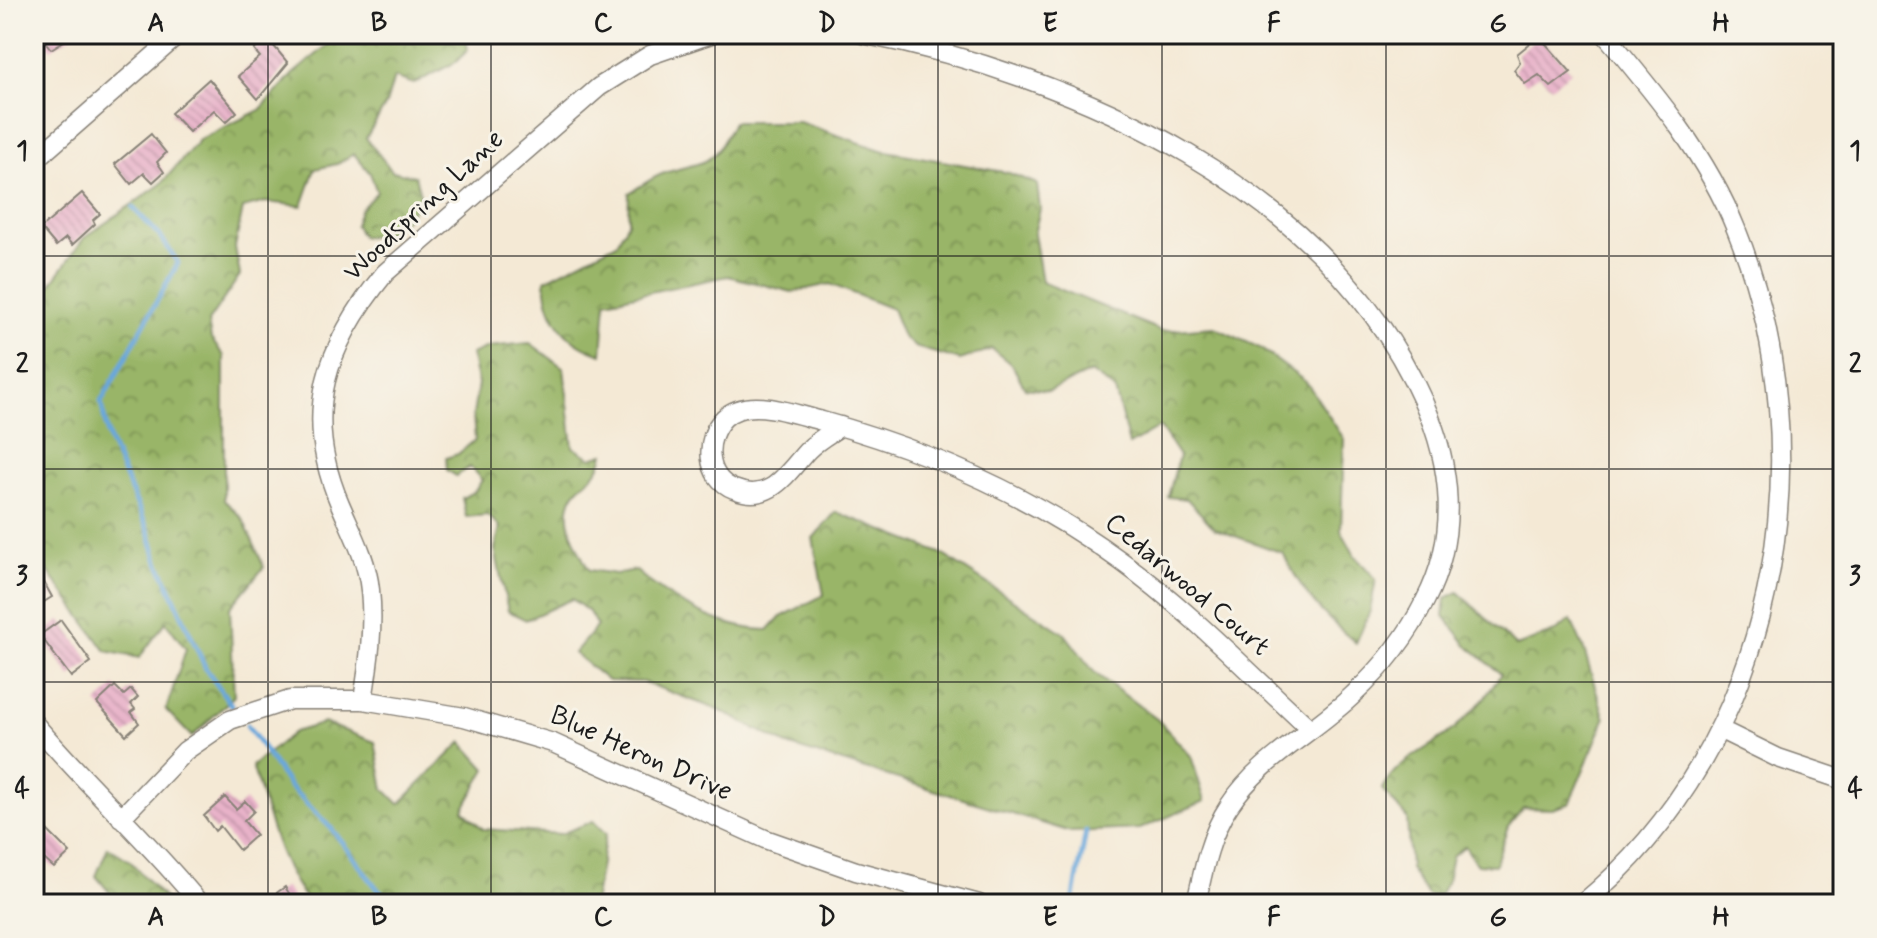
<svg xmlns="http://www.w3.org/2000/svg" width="1877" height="938" viewBox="0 0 1877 938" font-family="Mynerve,sans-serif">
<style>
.forest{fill:url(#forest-crowns);stroke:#5a6842;stroke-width:2}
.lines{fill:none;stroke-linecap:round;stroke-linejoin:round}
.stream{stroke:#69a7db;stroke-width:5}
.building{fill:url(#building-back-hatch)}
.minor-casing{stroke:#888278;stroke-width:21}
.minor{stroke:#fff;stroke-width:18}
.grid{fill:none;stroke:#1c1c1c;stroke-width:2;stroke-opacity:0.55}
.labels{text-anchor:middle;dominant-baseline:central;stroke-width:6;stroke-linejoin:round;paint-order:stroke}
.street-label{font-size:28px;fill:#1c1c1c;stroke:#f7f3e8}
.neatline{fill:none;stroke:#1c1c1c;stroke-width:3}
.grid-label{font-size:26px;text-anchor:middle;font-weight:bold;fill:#1c1c1c}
</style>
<defs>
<pattern id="forest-crowns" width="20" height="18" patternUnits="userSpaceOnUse" patternTransform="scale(2)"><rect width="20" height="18" fill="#99b567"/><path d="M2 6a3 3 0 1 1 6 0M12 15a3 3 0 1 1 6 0" fill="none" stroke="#7c9254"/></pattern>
<pattern id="building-back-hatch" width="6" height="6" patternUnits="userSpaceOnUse" patternTransform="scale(2)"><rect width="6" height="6" fill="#e8b2c9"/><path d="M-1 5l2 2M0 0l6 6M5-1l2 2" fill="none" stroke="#c698ac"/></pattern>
</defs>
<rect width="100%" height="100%" fill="#f7f3e8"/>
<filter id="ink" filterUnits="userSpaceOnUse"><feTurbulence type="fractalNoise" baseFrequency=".0125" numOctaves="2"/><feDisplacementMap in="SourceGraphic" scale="16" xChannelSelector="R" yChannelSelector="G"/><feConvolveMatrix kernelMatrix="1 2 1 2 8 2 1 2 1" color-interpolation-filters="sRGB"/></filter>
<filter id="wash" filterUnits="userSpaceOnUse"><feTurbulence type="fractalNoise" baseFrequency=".006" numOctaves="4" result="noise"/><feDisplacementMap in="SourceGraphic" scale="32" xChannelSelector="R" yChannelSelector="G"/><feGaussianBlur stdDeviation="1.8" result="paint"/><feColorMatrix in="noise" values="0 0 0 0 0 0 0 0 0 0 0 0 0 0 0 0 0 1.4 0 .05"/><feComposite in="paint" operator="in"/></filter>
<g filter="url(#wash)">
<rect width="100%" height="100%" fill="#f4e9d5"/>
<path class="forest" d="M341,34H465L468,50L456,62L414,84L394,77L386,104L366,138L392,171L415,176L421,198C402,225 397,235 362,237L355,225L360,210L377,192L370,173L354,154L337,164L315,169L302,206L265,202L243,208L235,247L240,275L208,322L211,339L224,356V500L243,519L264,567L230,608L234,696L192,737L166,710L186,649L166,622L139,658L106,651L34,552V308L84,238L161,184L200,139L260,110L293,74Z
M733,122H799L881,150L1009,173L1037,184L1040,209L1034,234L1042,282L1162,331L1214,327L1260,348L1307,383L1344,439L1341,530L1355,556L1376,579L1370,611L1356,643C1321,614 1303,594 1283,553L1215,529L1187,499L1168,497L1179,456L1160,427L1129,445L1115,390L1091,372L1049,391L1025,388L1012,365L992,349L960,360L915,347L903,337L892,309L830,284L792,292L728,276L606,301L602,354C565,343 547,318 545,280L617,243L628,222L629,193C640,187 651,178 662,174C708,158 710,171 733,122Z
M530,343L564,368L573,447L591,458L604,454C600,472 592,476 579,488C556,511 577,548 589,570L616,574L635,570C669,600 722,630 768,630L779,618L824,595L813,538L836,512L940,553L1065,634L1095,673L1158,720L1191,756L1205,801L1140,829L1071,832L787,745L719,710L643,682L608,681L574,653L597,626L589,612L572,599L526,620L508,611L495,549L500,527L488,515L466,517L462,498L475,491L482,480L470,467L456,476L447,470L446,458L458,454L475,440L473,415L478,384L471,354L488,347Z
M1458,592L1516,646L1555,632L1571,620L1583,647L1605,719L1569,804L1552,809L1523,808L1508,827L1495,865L1476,864L1465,846L1452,856L1447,881L1439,895L1428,896L1410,869L1407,818L1382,789C1394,765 1416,755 1437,741C1463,724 1485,700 1501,674L1467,645L1444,616L1446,598Z
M324,723L375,742L384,789L399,804L462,742L486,769L463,810L483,829L561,834L593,821L606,834L594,904H310C278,867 267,811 252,766L294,732Z
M108,847L130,861L169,904H119L96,876Z"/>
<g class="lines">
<path class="stream" d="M133,208L160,236L178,263L101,402L109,440L149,532L157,559L206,669L232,706
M247,725L289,786L331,828L376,887L394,904
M1073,902L1086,831"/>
</g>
<g id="blocks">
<path class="building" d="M39,34H75L51,49Z
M1539,36L1571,72L1551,87L1539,75L1525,84L1514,70L1520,62L1517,54Z
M268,39L288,63L258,99L238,76L260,57L254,50Z
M209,79L237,112L226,122L214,110L189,132L171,113Z
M151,134L166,153L157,162L164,172L153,182L144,173L131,184L115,164Z
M82,193L100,214L93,220L95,224L72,245L66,238L56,246L41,228Z
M34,564L52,597L34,608Z
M61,620L91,662L71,677L40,635Z
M115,686L124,695L131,689L138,697L131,704L135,709L131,712L139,723L126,735L97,703Z
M225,797L236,809L245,801L254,811L244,821L256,835L239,850L220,826L215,831L204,816Z
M41,824L70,853L54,868L34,850V831Z
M285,887L296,904H271L268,899Z"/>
</g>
</g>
<g filter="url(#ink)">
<use href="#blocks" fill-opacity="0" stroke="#888278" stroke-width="2"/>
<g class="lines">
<defs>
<path id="minor" d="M862,34C1077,76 1329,189 1423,401C1452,465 1459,536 1425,601C1408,635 1382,668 1354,694C1314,733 1260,758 1229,806C1210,834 1203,871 1196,904
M34,161L179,34
M841,426C829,434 816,441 807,451C786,474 770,504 734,489C705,478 704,438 724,418C748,395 794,414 822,421C930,451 1030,494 1121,561C1189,610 1248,672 1310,729
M363,700C369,663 374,627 370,590C367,559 352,532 340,504C301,413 326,345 385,273L599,87L650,55L711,34
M34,723C87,786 148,840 200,904
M1719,729L1778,758L1843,780
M121,818L185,751L230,720L290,700H363L464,717L553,743L765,839L856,871L979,904
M1582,904C1776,745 1828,456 1736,229C1706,154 1656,95 1605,34"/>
</defs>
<use href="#minor" class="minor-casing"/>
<use href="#minor" class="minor"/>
</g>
</g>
<path class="grid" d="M268,34V904M491,34V904M715,34V904M938,34V904M1162,34V904M1386,34V904M1609,34V904M34,256H1843M34,469H1843M34,682H1843"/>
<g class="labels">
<g class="street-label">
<text transform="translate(424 206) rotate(-43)">Woodspring Lane</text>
<text transform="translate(1187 585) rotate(40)">Cedarwood Court</text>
<text transform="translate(641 754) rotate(24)">Blue Heron Drive</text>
</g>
</g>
<rect width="1877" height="938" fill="none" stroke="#f7f3e8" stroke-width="88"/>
<rect x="44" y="44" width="1789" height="850" class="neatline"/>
<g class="grid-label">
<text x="156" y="31">A</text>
<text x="379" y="31">B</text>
<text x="603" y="31">C</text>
<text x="827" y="31">D</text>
<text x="1050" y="31">E</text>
<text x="1274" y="31">F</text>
<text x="1498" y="31">G</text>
<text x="1721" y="31">H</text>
<text x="22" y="159">1</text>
<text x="1855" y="159">1</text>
<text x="22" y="372">2</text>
<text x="1855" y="372">2</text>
<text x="22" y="584">3</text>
<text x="1855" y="584">3</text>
<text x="22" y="797">4</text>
<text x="1855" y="797">4</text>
<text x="156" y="925">A</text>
<text x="379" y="925">B</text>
<text x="603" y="925">C</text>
<text x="827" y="925">D</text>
<text x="1050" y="925">E</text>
<text x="1274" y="925">F</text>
<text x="1498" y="925">G</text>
<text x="1721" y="925">H</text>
</g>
</svg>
